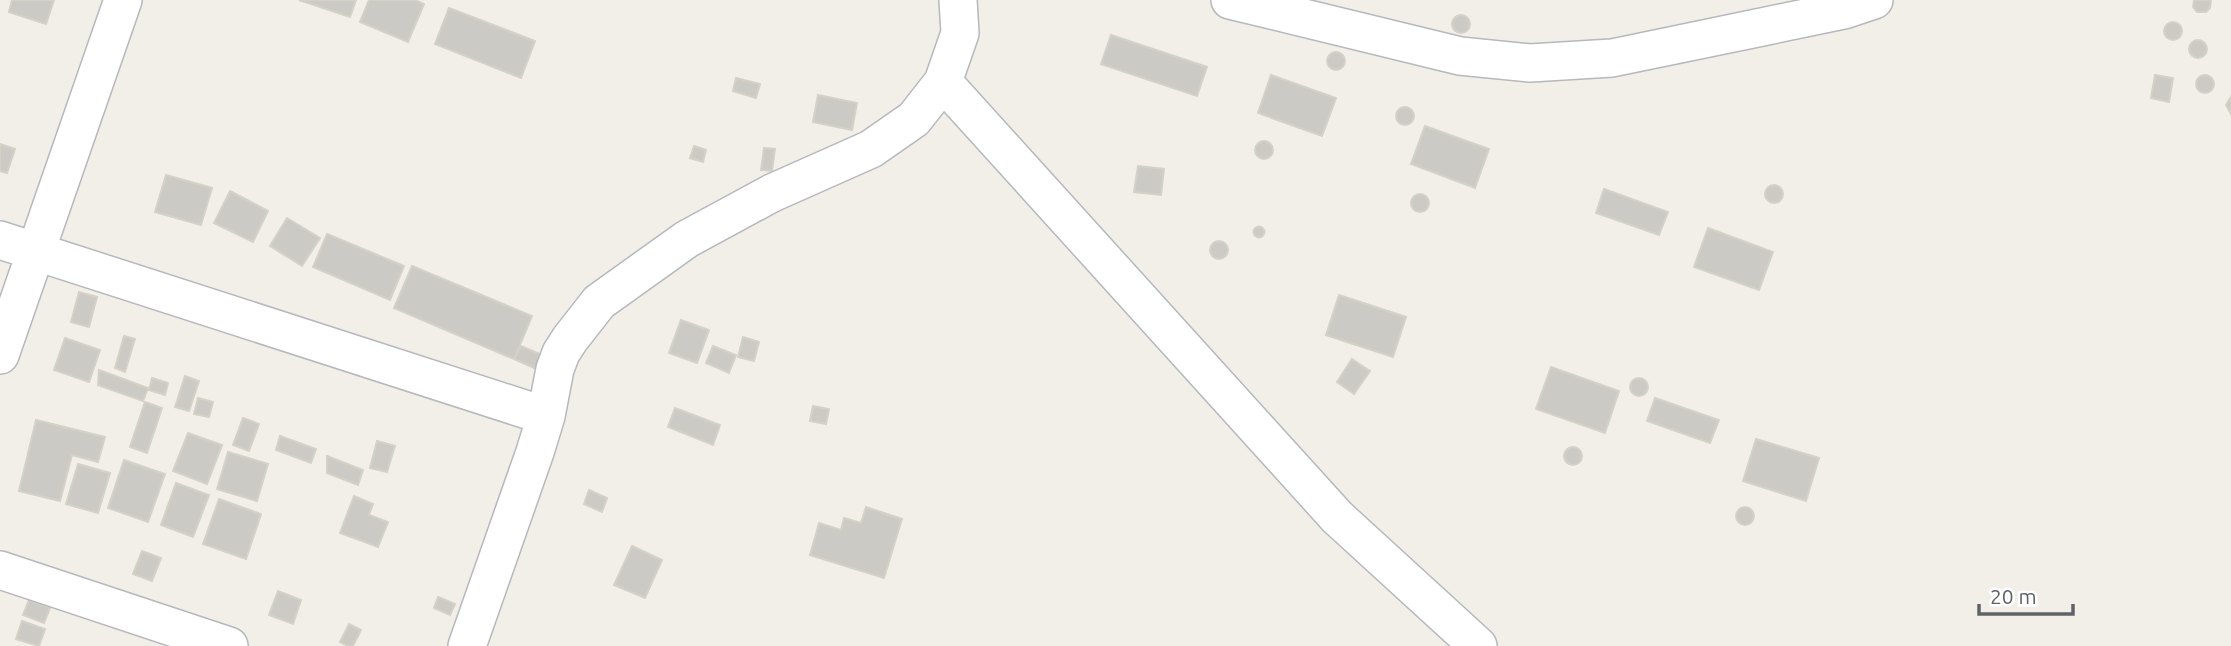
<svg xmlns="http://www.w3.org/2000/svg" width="2231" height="646" viewBox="0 0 2231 646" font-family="Ubuntu,sans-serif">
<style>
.building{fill:#cccac5;stroke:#d6d1c6;stroke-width:2}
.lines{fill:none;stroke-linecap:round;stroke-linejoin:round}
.street-casing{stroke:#b5b8bc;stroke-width:40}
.street{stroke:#fff;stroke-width:37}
</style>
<rect width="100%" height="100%" fill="#f1efe8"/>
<path class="building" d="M12,0H54L46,24L9,12Z
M299,0H356L350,17Z
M369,0H415L424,4L408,42L360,22Z
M2194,0H2211L2210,8L2206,12H2197L2193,7Z
M449,8L535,41L521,78L435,44Z
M1452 24a9 9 0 1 1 18 0a9 9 0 1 1-18 0Z
M2164 31a9 9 0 1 1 18 0a9 9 0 1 1-18 0Z
M1111,35L1207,67L1197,96L1101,64Z
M2189 49a9 9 0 1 1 18 0a9 9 0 1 1-18 0Z
M1327 61a9 9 0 1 1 18 0a9 9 0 1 1-18 0Z
M2196 84a9 9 0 1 1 18 0a9 9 0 1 1-18 0Z
M1271,75L1336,98L1322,136L1258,113Z
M2155,75L2173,78L2169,102L2151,98Z
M736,78L760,84L756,98L733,91Z
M818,95L857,103L852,130L813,122Z
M2231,97V114L2226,105Z
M1396 116a9 9 0 1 1 18 0a9 9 0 1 1-18 0Z
M1425,126L1489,149L1475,188L1411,164Z
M1255 150a9 9 0 1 1 18 0a9 9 0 1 1-18 0Z
M0,144L15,149L7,173L0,171Z
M694,146L706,150L703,162L690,158Z
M764,148L775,149L772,171L761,170Z
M1138,166L1164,169L1161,195L1134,192Z
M166,175L212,188L201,225L155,212Z
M1765 194a9 9 0 1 1 18 0a9 9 0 1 1-18 0Z
M1604,189L1668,212L1659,235L1596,213Z
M230,191L268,211L253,242L214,223Z
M1411 203a9 9 0 1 1 18 0a9 9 0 1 1-18 0Z
M287,218L320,238L302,266L270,246Z
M1253.5 232a5.5 5.5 0 1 1 11 0a5.5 5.5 0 1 1-11 0Z
M1708,228L1773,252L1759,290L1694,267Z
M327,234L404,266L390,300L313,267Z
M1210 250a9 9 0 1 1 18 0a9 9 0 1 1-18 0Z
M412,266L532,316L514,359L394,308Z
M79,292L97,297L89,327L71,322Z
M1339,295L1406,317L1393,357L1326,335Z
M681,320L709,330L697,363L669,353Z
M124,336L135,339L125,372L115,368Z
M743,337L759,342L754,361L738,357Z
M65,338L100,350L89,382L54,370Z
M521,346L549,358L543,372L514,359Z
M713,346L736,355L729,373L706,363Z
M1352,359L1370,371L1354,394L1337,382Z
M1551,367L1619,391L1605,433L1536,409Z
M99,370L148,388L143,401L98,385Z
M185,376L199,381L189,411L175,407Z
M1630 387a9 9 0 1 1 18 0a9 9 0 1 1-18 0Z
M152,378L168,383L165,395L149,390Z
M198,398L213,402L209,417L194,414Z
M1655,398L1719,420L1710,443L1647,421Z
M145,402L162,408L147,453L130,447Z
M813,406L829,409L826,424L810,421Z
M675,408L720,425L713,445L668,427Z
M243,418L259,424L249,451L233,445Z
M36,420L105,437L98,462L72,455L60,501L19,491Z
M188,433L222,445L207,484L173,471Z
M280,436L316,449L311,463L276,450Z
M1756,439L1819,458L1806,501L1743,481Z
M377,441L395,446L387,472L370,468Z
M1564 456a9 9 0 1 1 18 0a9 9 0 1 1-18 0Z
M228,452L268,464L257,501L217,489Z
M327,456L363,470L358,485L327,473Z
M124,460L165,474L148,522L108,508Z
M78,464L110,473L98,513L66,504Z
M176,483L209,495L193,537L161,525Z
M589,490L607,498L602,512L584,504Z
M354,496L373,504L369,515L388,522L378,547L340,533Z
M219,499L261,514L246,559L203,544Z
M1736 516a9 9 0 1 1 18 0a9 9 0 1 1-18 0Z
M866,507L902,519L884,578L810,555L819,523L841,530L844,518L861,523Z
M632,546L662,560L645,598L614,585Z
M142,551L161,558L152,581L133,574Z
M278,591L301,600L293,624L269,615Z
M438,597L455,604L450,615L434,608Z
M29,600L50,608L44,623L23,615Z
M22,621L45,629L39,646L16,639Z
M349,624L361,630L353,646H348L340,642Z"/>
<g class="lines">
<defs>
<path id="street" d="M1230,0L1460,56L1530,63L1612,58L1844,10L1874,0
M943,82L1337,517L1478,646
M0,240L546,416
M0,355L123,0
M0,570L229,646
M467,646L535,452L546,416L555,369L561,353L570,339L599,302L687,239L772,193L871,149L914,119L943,82L960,33L958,0"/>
</defs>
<use href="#street" class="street-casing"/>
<use href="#street" class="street"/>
</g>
<path d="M1979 604v10h94v-10" fill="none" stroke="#5f6368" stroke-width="3.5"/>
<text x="1990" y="604" font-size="21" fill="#5f6368" stroke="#ffffff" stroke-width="5" paint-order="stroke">20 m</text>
</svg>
